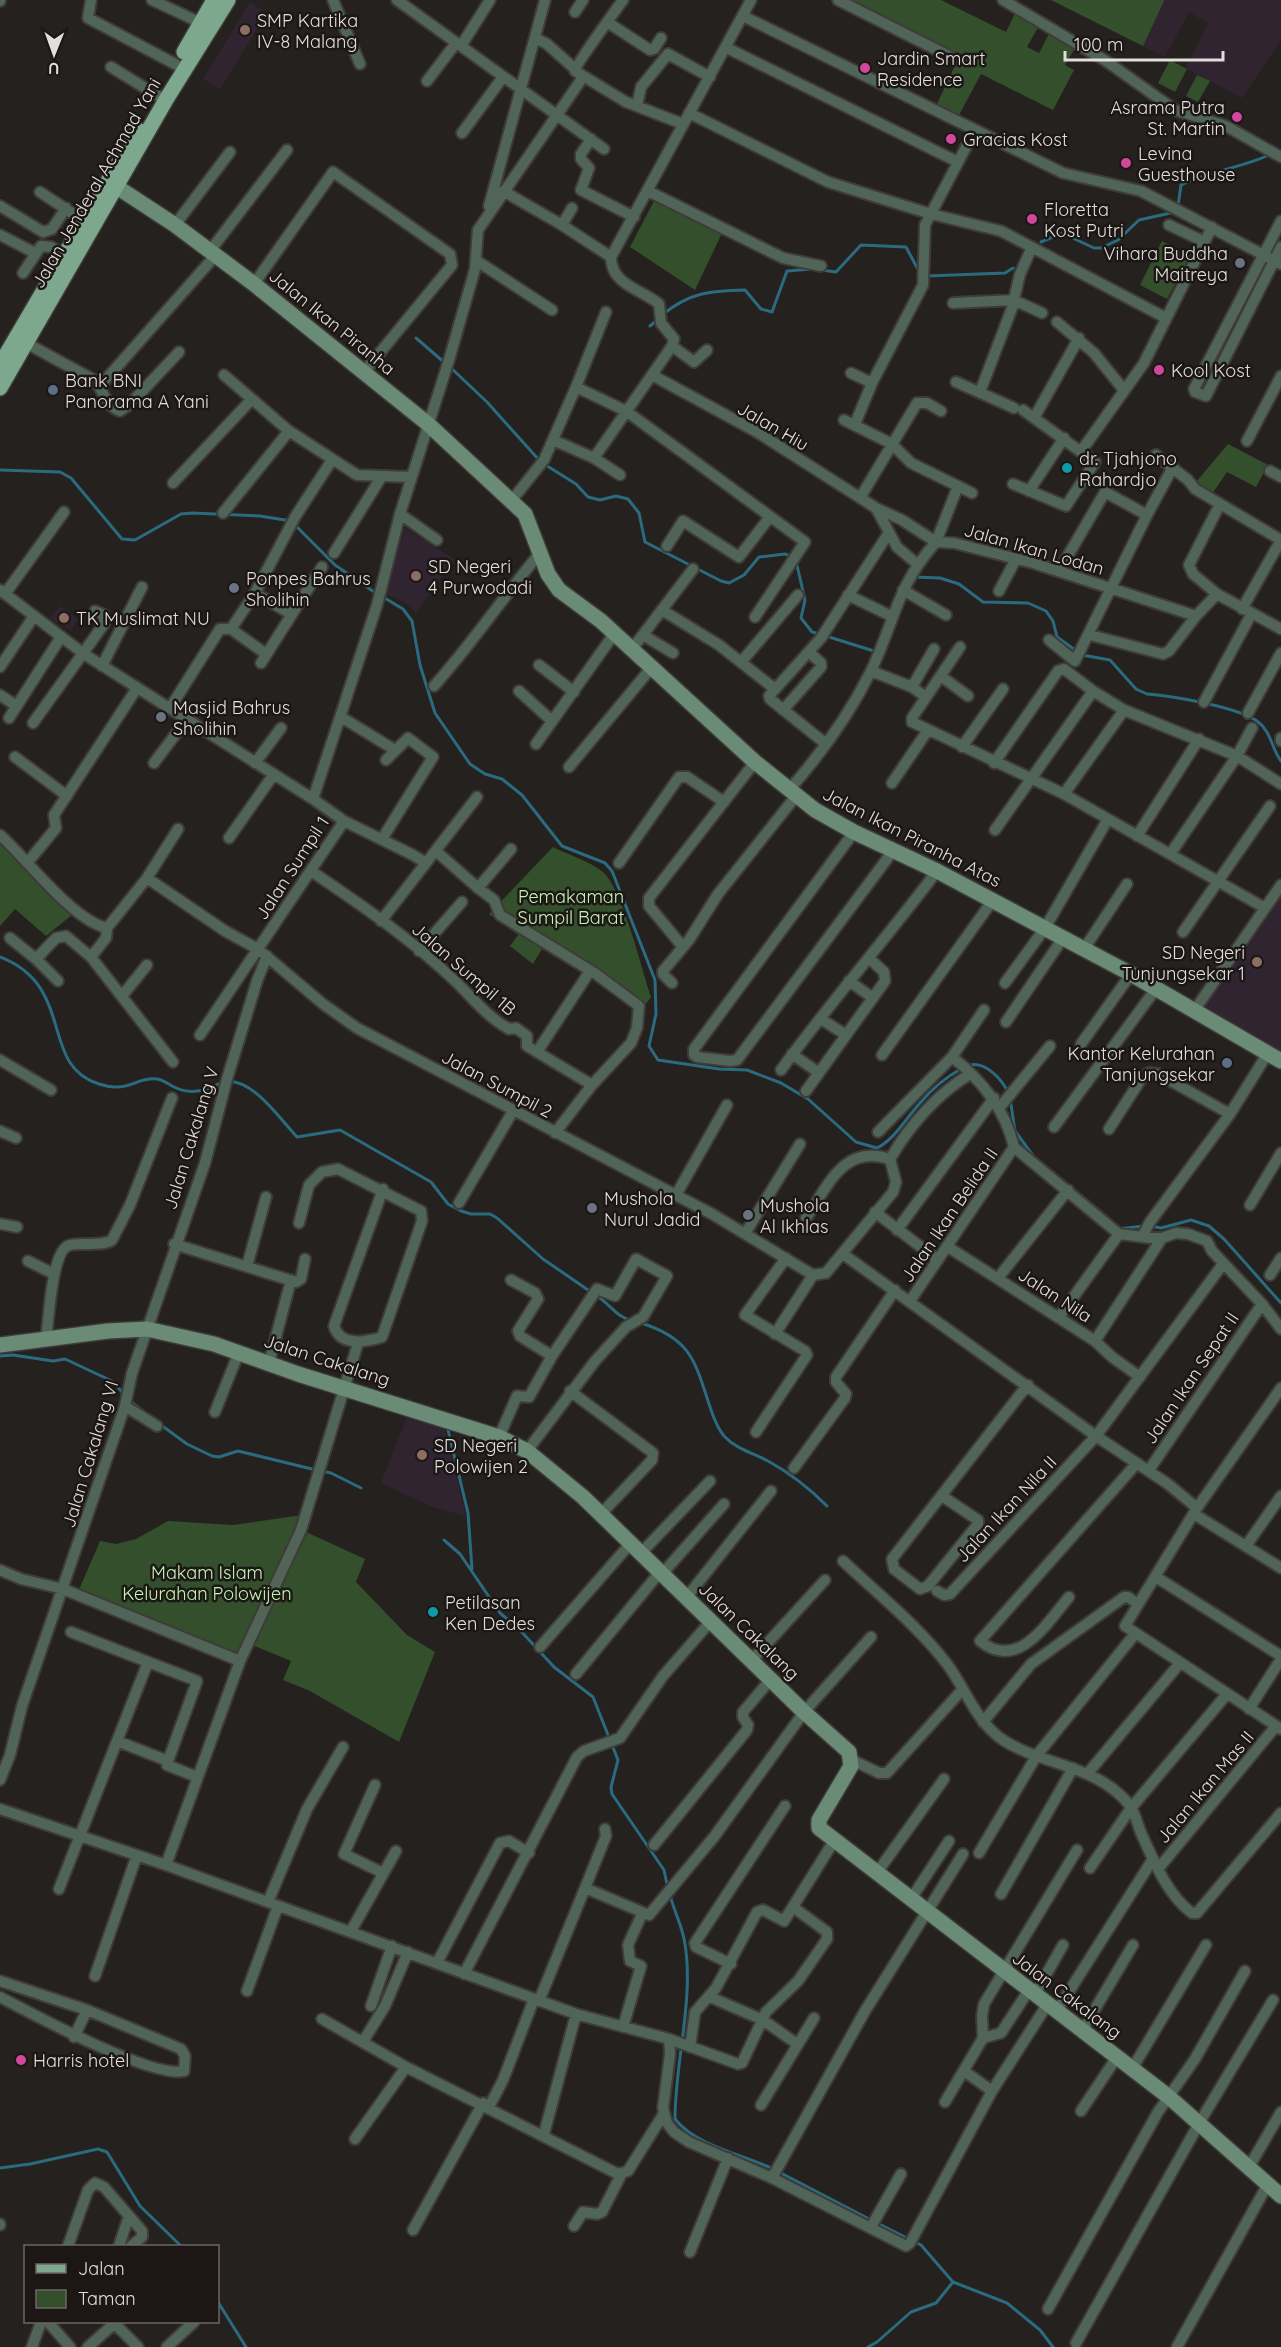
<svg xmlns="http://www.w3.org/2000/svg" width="1281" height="2347" viewBox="0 0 1281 2347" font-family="Quicksand,sans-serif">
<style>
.education{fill:#312431}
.green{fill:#334f2b}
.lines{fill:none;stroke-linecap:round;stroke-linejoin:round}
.stream{stroke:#2a6b80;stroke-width:3}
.street-casing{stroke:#3f3b39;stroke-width:14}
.secondary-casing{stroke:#3f3b39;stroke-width:18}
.primary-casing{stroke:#3f3b39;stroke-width:18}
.street{stroke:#506557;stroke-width:10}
.secondary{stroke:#6a8b75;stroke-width:15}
.primary{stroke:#7da88d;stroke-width:15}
.education-dot{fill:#8d6e63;stroke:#1c1715;stroke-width:2}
.hotel-dot{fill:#d1479c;stroke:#1c1715;stroke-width:2}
.worship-dot{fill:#6b7280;stroke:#1c1715;stroke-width:2}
.service-dot{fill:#5c6f8a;stroke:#1c1715;stroke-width:2}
.culture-dot{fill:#0f9aa8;stroke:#1c1715;stroke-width:2}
.labels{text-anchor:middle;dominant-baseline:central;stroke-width:5;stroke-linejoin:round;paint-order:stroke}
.poi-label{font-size:18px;fill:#e1dedc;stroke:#1c1715;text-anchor:start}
.street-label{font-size:18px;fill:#e1dedc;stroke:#1c1715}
.park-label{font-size:18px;fill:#c2f5b3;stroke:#1c1715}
</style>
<rect width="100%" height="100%" fill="#25211e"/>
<path class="education" d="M1051,0H1281V40L1242,98L1185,68L1208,23L1189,12L1165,57Z
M250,2L267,13L220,89L203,79Z
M405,528L454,559L416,613L406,603L384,593Z
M60,606L77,619L71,631L50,618Z
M1281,894V1052L1203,1009Z
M408,1414L444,1427L466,1516L430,1506L381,1483Z"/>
<path class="green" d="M852,0H941L1006,32L1016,11L1040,24L1027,47L1039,53L1049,34L1075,48L1065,65L1074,70L1053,110L981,74L958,117L936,106L958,59L849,5Z
M1051,0H1163L1164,1L1143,46Z
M1170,60L1187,69L1175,92L1158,83Z
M1197,75L1210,81L1198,102L1186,96Z
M655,199L722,233L695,290L630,247Z
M1162,241L1190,256L1167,299L1140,285Z
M1228,444L1268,465L1256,487L1227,472L1212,494L1198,487L1196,482Z
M0,841L73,914L46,936L15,909L0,926Z
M553,847C569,855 589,861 603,872C622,888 642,970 651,997L642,1009L545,944L533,964L510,946L518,935L489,914Z
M302,1515L297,1532L238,1657L78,1592L100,1541L116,1544L136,1539L168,1521L233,1525Z
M304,1531L365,1559L356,1582L407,1635L435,1652L399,1742L310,1691L283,1680L291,1661L252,1645Z"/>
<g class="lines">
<path class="stream" d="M1178,206L1181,185C1209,171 1241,168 1269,155
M1041,242L1062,233L1094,248H1101L1118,240L1139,220L1175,212
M821,270L836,272L861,245L906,247L921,275
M927,276L1005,273L1013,268
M662,315C690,292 710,291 745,290L761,309L772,312L787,271L811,269
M650,326L657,320
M416,338L445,363
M450,367L487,402L539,460
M544,464L576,484L588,497L600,500L616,496L628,499L639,513L645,542L721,581L729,583L744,575L759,557L785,554L791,556
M0,470L60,472L71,478L122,539L135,540L181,514L192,513L260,516L291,521L335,565L377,594
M796,561L805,600L801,618L812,632L820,634
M914,577L940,578L959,584L983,602L1028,603L1046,611L1053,621L1057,637L1082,655L1110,660L1136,689L1147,694C1173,696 1237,707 1257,721C1272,732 1271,748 1281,761
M383,597L403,609L412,621L420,665L435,713L470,764L485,774L502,779L522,795L562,846L605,863L612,871L655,980L656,1014L649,1046L658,1060L719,1069L747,1070L781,1083L808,1099L856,1142L877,1148C895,1139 906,1118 920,1103C931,1090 946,1077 961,1069
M826,636L877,652
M0,957C77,987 38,1065 99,1084C129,1094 137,1076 157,1079C164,1080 168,1084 174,1087C190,1095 207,1091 222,1082
M967,1066C983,1059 1001,1078 1008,1092
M228,1081C256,1082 279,1118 297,1137L340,1130L431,1182L448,1204L461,1211L471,1214H490L497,1218L543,1259L591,1292
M1010,1098L1015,1131L1034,1157
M1050,1170L1101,1212
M1150,1226L1161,1228L1191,1220L1209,1226L1224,1239L1281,1303
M1118,1229L1144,1226
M597,1296C610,1304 615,1316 632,1321
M641,1323C692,1339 695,1362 710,1407C713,1416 718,1429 724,1436C736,1449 753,1453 768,1461C790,1473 809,1488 827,1506
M0,1356L13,1355L53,1361L65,1359L112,1381L124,1394
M130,1401L144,1412
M161,1425L187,1444L212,1456L219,1457L238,1451L316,1470
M448,1430L468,1513L472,1569
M322,1471L331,1473L361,1488
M444,1540L460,1554L500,1613L518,1628L554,1667L593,1697L618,1760L611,1787L612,1794L664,1870L668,1889
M670,1895C674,1911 683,1928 685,1944C694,2000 675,2061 675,2119C696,2146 742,2154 773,2169
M0,2168L30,2164L98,2149L107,2152L140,2206L181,2246
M779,2172L871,2220
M877,2223L909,2239
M915,2242L921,2245L953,2282L1007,2303L1040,2330L1053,2347
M218,2302L246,2347
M868,2347L877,2342L911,2312L936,2303L953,2282"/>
<defs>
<path id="street" d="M91,0L88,18L177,65
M152,0L201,23
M333,0L360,64
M397,0L604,149
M623,0C616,10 575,65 575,71L626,102L683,124
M838,0L957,60
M1003,0L1106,61L1175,110L1226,126L1281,157
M0,1V0
M575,12L583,0
M743,16L1063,173L1141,191L1281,264
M607,22L650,50L654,49L661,38
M535,38L547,44L575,69
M461,46L490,0
M727,48L958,162
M111,67L158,96
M427,81L456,43
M637,106L641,87L668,54L710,77
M689,113L828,182L931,214L1001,231L1166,318
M462,133L503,77
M591,139L581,154V159L589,168L581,190L634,217
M503,191L562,225
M648,191L783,258L821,266
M40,192L84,221
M0,206L43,232L52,229L66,208
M489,206L545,0
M572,208L562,225L611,257
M1281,221L1194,389L1195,392L1206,396L1281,247
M175,225L230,152
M1169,225L1205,242
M0,235L35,253
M210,251L287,150
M477,261L552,310
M23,273L41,246L51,247L64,255
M254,284L333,172L450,254L452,265L364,372
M953,303L1014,300L1042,313
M1057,322L1094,353L1123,389
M26,343L94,380C105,391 103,404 120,411L130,404L179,352
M672,346L694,362L707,350
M851,373L872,383
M224,375L289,431L357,475L411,477
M652,375L757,432L876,508L902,520L936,542L958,486
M956,382L1014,408
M100,386L215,256
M576,387L606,312
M980,392L1012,308L1020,274L1032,247
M1034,418L1079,338
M844,420L892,444L911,463L972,493
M855,424L872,383L923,285L925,225L975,130
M553,440L594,458L620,475
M1247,441L1281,376
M1082,450L1144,363L1212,227
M1156,455L1188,480L1195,489L1281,540
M594,458L672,346L674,339L661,323L659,304C641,289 611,285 611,257L751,0
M1270,471L1281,477
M173,483L252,399
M1013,484L1066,506L1095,462L1023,410
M1029,491L1064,438
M860,498L917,403H927L941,411
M512,500L544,460L576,387L626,411L805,542L755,617
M876,508L897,547L917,564
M223,513L289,431
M400,514L437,540
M1147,515L1173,467
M667,546L683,521L739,557L769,518
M334,553L382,476
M0,590L84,654L313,799L344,821L413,855L426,863L477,797
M903,590L946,615
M999,591L1016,559
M255,593L291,614
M5,594L64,512
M1217,594L1193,574L1189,565L1220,504
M848,595L891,616
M1242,609L1281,540
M662,610L719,645L775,689
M231,629L255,593L295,517L332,460
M643,635L673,653
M1090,635L1163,654L1169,651L1196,616
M1049,640L1075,661L1147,515L1105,492L1059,571
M960,647L912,718V722L1064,794L1265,908
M632,649L693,569
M742,661L798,595
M261,663L322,567
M539,665L574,692
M102,666L142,587
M0,667L34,616
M871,671L912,687L926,697
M942,677L968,696
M434,686C472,644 503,597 540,553
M912,687L934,649
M519,691L552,721
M0,695L15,705
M1204,702L1252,613
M170,708L220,629H231L266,654
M783,710L821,667V663L809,652
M1248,713L1281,653
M341,717L395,750
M9,718L61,637
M33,723L104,624V615L95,611
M1281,738V741
M536,744L614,634
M826,744L770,699L769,696L821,638L888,534
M962,747L1003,689
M15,757L67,796
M154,763L187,719
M255,763L281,728
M994,763L1058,671L1064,669L1093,691L1124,710L1237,756L1281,784
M569,767L652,667
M892,783L928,730
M789,790C820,755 849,715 870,673C895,622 895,588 936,542L954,543L1033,563L1196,616L1217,594L1281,629
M1064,794L1124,710
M313,799L377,605L400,514L449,360L475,269L478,230L583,77
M995,830L1093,691
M854,832L694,1049V1055L697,1057L730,1061L737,1060L893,851
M0,835C27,859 73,921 107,928L147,878L178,829
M1137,836L1199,739
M229,838L274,774
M382,839L433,757L408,738L386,760
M437,852L478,888L511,849
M1171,853L1237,756L1252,728
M28,862L56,828L54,815L137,688
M619,863L679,777H687L724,802
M311,871C360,904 411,939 454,980C472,997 487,1017 509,1029L516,1028L527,1036V1046L592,1085
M147,878L225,931L258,949L323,1004L357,1028L712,1214L813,1275L826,1273L893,1192L896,1182L890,1159C843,1144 829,1185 806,1218
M478,888L494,900L500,915L596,974L639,1006L637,1028L631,1043L592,1085L555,1133
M381,921L426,863
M1183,932L1270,806
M10,938L36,959L58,981
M683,947L649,906V898L755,762
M1084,949L1127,884
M419,951L462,902
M91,957L106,938L107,928
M36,959L56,938L66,936L91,957L173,1062
M849,981L873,998
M672,983L663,974V971L689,940L718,894L796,796
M1005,983L1045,928L1108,819
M122,996L147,965
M1194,1011L1281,885
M821,1019L846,1035
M1006,1022L1063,938
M200,1035L344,821
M1081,1044L1131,974
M537,1052L590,971
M792,1054L819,1073
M882,1055L993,900
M952,1057C983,1081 1005,1109 1014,1147L1119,1234L1151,1238H1162L1176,1233L1188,1234L1207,1241L1212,1251L1262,1304L1281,1329
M0,1060L51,1090
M781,1070C831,1001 886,939 937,871
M806,1091L885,981L884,972L869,958
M1000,1107L1050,1046
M1054,1127L1155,990
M1109,1129L1143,1076L1149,1073L1158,1074L1230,1114
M0,1131L16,1138
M878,1132L952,1057L984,1010
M890,1159C910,1125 936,1095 970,1074
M676,1195L727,1105
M459,1203L513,1111
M1250,1205L1281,1153
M875,1212L938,1260
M299,1223L309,1185L322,1172L338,1169L421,1211L422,1221L382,1337C366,1342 340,1347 334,1326L383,1189
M0,1224L17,1227
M897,1230L994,1098
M746,1232L800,1144
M1142,1237L1150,1222L1230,1114L1268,1053
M174,1244L296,1282L301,1279L305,1259
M948,1247L1095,1341L1112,1357L1140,1377
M843,1254L1096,1436L1168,1484L1197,1508
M28,1261L54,1274
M247,1266L266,1197
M1270,1275L1281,1258
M998,1278L1068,1190
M511,1280L535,1293L538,1299L518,1331L520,1336L552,1356
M910,1301L1014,1147
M1059,1317L1119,1234
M775,1334L813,1275
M46,1339C49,1321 51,1249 70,1245C83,1242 101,1247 112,1240L130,1205L172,1098
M1095,1341L1162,1238
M269,1363L291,1280
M1281,1388L1197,1508L1125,1626L1281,1729
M570,1391L653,1453L652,1460L600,1515
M125,1406L157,1426
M215,1412L239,1352
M756,1432L807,1355L805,1351L745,1315L786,1258
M499,1437L517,1396L529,1397L552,1356L597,1289L615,1296L636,1259L667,1276L643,1317L626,1327L595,1361L527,1451
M794,1468L845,1398L846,1394L836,1382V1377L895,1290
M1149,1470L1262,1304
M942,1496L978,1520V1524L928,1586L920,1589L894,1569L892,1559L1018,1397L1028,1385
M1194,1514L1281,1568
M1246,1546L1281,1496
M640,1554L710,1481
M843,1561C878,1594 917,1625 947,1664C966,1689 975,1721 1003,1740C1043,1766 1100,1765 1131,1807C1135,1814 1138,1825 1141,1833C1153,1859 1167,1895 1192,1913H1197L1281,1813
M0,1570L21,1579L63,1589L240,1661
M662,1574L724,1504
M1156,1577L1281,1656
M937,1591L944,1595L950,1594L1096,1436L1223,1264
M1069,1597C1047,1623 1018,1672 980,1641L1137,1463
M686,1598L771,1491
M71,1632L197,1681L168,1761
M540,1647L630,1544
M752,1660L825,1580
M576,1674L660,1572
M1249,1709L1281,1659
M983,1722L1031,1664L1124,1597H1128L1138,1604
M117,1741L168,1761L167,1765L192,1775
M852,1760L879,1773H887L962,1690
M1088,1773L1180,1663
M0,1780L10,1755L22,1706L125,1406L132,1373L205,1163L227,1079L257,981L267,956
M375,1785L344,1854L383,1873
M0,1809L166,1865L576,2014L669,2039L670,2054L663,2108L667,2123L674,2132L689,2142L772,2178L906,2246L910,2243L992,2091L1047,2005
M654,1845L747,1730L748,1725L743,1717V1712L771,1679
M979,1853L1037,1755L1135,1634
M166,1865L240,1661L301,1530L358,1343
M1090,1868L1131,1808L1227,1694
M1158,1869L1276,1726
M876,1874L944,1779
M585,1888L606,1836L605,1829
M59,1889L148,1662
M1001,1894L1073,1768
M911,1899L949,1841
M268,1902L307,1809L343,1747
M351,1931L396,1851
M437,1963L500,1843L509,1841L529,1853
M731,1964L696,1947L695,1943L785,1806
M464,1974L577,1757L584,1751L620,1738L663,1676L711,1621
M95,1976L137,1855
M0,1981L87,2010L181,2049L185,2056L184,2071C153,2079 32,2014 0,1997
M247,1991L278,1906
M1035,1994L1063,1945
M710,1997L763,2020L797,2044
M539,2001L585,1888L649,1915L714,1837L804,1712L871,1637
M371,2006L392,1946
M1056,2012L1153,1859
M322,2019L406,2067L618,2174L628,2171L663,2115
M623,2027L641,1966L630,1961L628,1945L642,1914
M1082,2031L1133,1945
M74,2037L87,2010
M983,2038L1001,2033L1029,1990
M669,2039L738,2064L742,2063L766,2012L798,1981L827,1939V1932L793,1907
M364,2040L385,2006L408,1952
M690,2047L695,2012L716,1988L757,1912L763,1910L784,1921L834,1841
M1132,2069L1206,1945
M964,2071L992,2091
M945,2102L983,2038L982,2016L984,2004L1077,1850
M761,2105L814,2018
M489,2107L503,2080L534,1999
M1081,2111L1117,2057
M544,2134L576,2014
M355,2139L406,2067
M1249,2167L1281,2112
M772,2178L865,2011L963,1854
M0,2225V2224
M574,2226L583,2212L597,2214L602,2212L622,2173
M871,2227L901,2174
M413,2230L483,2103
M68,2246L88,2190L95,2183L104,2187L142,2231V2237L131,2246
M119,2246L129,2216
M690,2252L728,2158
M1048,2309L1158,2112L1195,2059L1245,1971
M48,2322L70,2347
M113,2322L138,2347
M1076,2343L1201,2120L1273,2000
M32,2347L41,2322
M88,2347L116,2322
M167,2347L194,2322
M1177,2347L1268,2184"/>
<path id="secondary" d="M117,187L175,225L254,284L428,424L525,514L548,574L559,590L601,621L755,762L815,810L854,832L937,871L1131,974L1281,1061
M0,1345L108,1331L147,1329L214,1344L298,1374L499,1437L527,1451L583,1497L804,1712L849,1752L851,1766L819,1820V1828L1169,2097L1281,2196"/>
<path id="primary" d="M184,52L214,0
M0,365L138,130
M0,388L167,98L228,0"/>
</defs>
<use href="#street" class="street-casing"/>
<use href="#secondary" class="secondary-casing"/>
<use href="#primary" class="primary-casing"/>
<use href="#street" class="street"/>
<use href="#secondary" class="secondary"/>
<use href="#primary" class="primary"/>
</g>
<g class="education-dot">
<circle cx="245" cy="30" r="6"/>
<circle cx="416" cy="576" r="6"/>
<circle cx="64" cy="618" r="6"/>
<circle cx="1257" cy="962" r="6"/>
<circle cx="422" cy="1455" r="6"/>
</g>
<g class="hotel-dot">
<circle cx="865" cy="68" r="6"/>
<circle cx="1237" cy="117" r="6"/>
<circle cx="951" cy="139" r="6"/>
<circle cx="1126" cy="163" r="6"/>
<circle cx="1032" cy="219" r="6"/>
<circle cx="1159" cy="370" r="6"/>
<circle cx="21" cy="2060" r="6"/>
</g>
<g class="worship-dot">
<circle cx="1240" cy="263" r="6"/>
<circle cx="234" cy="588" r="6"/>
<circle cx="161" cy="717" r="6"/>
<circle cx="592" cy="1208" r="6"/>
<circle cx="748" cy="1215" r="6"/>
</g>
<g class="service-dot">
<circle cx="53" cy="390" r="6"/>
<circle cx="1227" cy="1063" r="6"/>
</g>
<g class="culture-dot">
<circle cx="1067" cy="468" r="6"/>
<circle cx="433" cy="1612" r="6"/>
</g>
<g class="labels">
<g class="poi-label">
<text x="257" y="20">SMP Kartika<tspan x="257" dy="21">IV-8 Malang</tspan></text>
<text x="877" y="58">Jardin Smart<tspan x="877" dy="21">Residence</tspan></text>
<text x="1225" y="107" text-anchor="end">Asrama Putra<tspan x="1225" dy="21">St. Martin</tspan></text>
<text x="963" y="139">Gracias Kost</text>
<text x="1138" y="153">Levina<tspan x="1138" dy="21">Guesthouse</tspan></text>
<text x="1044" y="209">Floretta<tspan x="1044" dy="21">Kost Putri</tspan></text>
<text x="1228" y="253" text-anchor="end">Vihara Buddha<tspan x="1228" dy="21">Maitreya</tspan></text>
<text x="1171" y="370">Kool Kost</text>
<text x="65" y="380">Bank BNI<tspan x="65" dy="21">Panorama A Yani</tspan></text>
<text x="1079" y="458">dr. Tjahjono<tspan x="1079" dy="21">Rahardjo</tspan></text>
<text x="428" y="566">SD Negeri<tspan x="428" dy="21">4 Purwodadi</tspan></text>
<text x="246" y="578">Ponpes Bahrus<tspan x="246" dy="21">Sholihin</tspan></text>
<text x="76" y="618">TK Muslimat NU</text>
<text x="173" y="707">Masjid Bahrus<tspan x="173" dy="21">Sholihin</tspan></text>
<text x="1245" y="952" text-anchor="end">SD Negeri<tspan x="1245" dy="21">Tunjungsekar 1</tspan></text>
<text x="1215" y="1053" text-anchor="end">Kantor Kelurahan<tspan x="1215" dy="21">Tanjungsekar</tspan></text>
<text x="604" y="1198">Mushola<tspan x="604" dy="21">Nurul Jadid</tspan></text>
<text x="760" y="1205">Mushola<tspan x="760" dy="21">Al Ikhlas</tspan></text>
<text x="434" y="1445">SD Negeri<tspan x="434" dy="21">Polowijen 2</tspan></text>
<text x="445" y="1602">Petilasan<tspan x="445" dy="21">Ken Dedes</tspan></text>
<text x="33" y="2060">Harris hotel</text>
</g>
<g class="street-label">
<text transform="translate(96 183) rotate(-60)">Jalan Jenderal Achmad Yani</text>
<text transform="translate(332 322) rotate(39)">Jalan Ikan Piranha</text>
<text transform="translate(773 426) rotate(30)">Jalan Hiu</text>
<text transform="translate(1034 549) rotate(16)">Jalan Ikan Lodan</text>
<text transform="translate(912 837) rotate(27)">Jalan Ikan Piranha Atas</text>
<text transform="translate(292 868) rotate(-57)">Jalan Sumpil 1</text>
<text transform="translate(464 969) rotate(41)">Jalan Sumpil 1B</text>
<text transform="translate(497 1084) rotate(28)">Jalan Sumpil 2</text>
<text transform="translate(191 1138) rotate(-73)">Jalan Cakalang V</text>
<text transform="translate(949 1215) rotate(-56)">Jalan Ikan Belida II</text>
<text transform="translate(1055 1295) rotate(33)">Jalan Nila</text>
<text transform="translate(327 1360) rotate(18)">Jalan Cakalang</text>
<text transform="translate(1191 1378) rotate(-56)">Jalan Ikan Sepat II</text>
<text transform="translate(90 1454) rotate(-73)">Jalan Cakalang VI</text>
<text transform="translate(1006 1509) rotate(-47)">Jalan Ikan Nila II</text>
<text transform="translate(749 1631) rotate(44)">Jalan Cakalang</text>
<text transform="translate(1205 1787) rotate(-50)">Jalan Ikan Mas II</text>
<text transform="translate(1067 1995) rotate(37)">Jalan Cakalang</text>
</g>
<g class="park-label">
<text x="571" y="896">Pemakaman<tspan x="571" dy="21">Sumpil Barat</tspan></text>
<text x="207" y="1572">Makam Islam<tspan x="207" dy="21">Kelurahan Polowijen</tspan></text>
</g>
</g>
<rect x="24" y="2245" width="195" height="78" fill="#1c1715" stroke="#6b6765" stroke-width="1.5"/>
<rect x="36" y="2264" width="30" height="9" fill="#7da88d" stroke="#6b6765" stroke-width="1.5"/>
<text x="78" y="2275" font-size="18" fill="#e1dedc">Jalan</text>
<rect x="36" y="2290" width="30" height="18" fill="#334f2b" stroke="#6b6765" stroke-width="1.5"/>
<text x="78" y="2305" font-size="18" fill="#e1dedc">Taman</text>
<g transform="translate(54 54) rotate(181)" stroke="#1c1715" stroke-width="4.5" paint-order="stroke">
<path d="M0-4.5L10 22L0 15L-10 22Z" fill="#e1dedc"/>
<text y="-9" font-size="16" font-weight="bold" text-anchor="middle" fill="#e1dedc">U</text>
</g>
<path d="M1065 51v9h158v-9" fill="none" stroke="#e1dedc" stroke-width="3"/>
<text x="1074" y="51" font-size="18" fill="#e1dedc" stroke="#1c1715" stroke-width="4.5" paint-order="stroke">100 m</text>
</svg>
